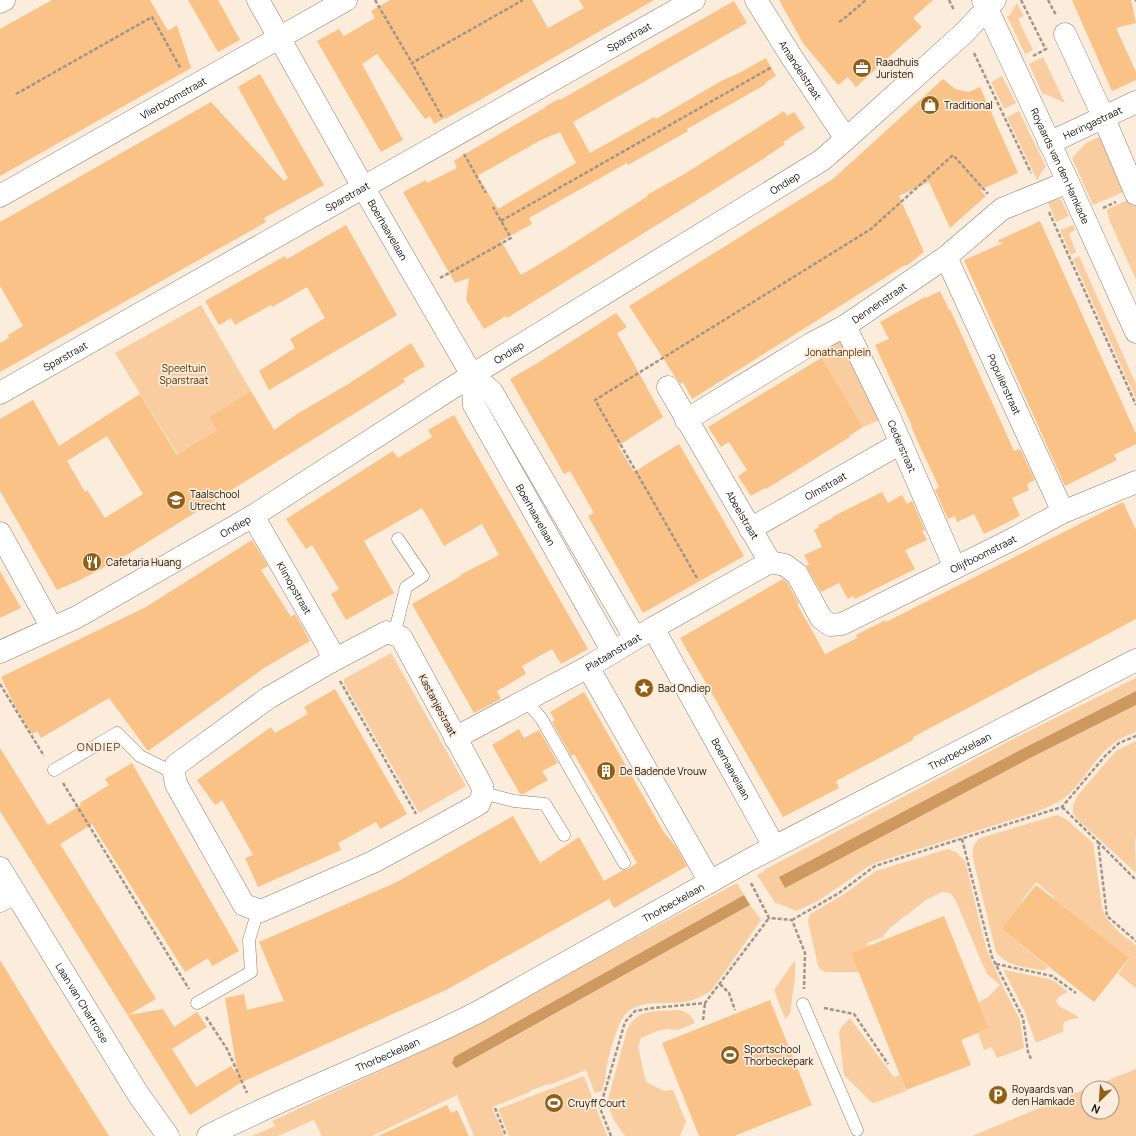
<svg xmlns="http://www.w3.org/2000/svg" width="1136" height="1136" viewBox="0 0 1136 1136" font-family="Manrope,sans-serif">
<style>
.green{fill:#f9cda0}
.water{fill:#ce995e}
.building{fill:#fac286;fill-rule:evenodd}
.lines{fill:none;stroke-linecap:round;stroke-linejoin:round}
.lane-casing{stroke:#8f8072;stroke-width:13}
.street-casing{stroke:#8f8072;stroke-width:23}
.secondary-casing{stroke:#8f8072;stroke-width:23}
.path{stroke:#a1968a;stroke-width:2.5;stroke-dasharray:4 2;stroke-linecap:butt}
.lane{stroke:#fff;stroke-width:12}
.street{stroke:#fff;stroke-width:22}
.secondary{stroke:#fff;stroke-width:22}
.labels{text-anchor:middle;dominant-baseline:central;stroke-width:3.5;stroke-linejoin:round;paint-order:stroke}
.street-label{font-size:10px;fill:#15100b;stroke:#fcecdb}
.poi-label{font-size:10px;fill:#15100b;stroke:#fcecdb;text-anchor:start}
.park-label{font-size:10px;fill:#543000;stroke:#fcecdb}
.neighbourhood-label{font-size:11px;letter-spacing:1px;fill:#4d4033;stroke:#fcecdb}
</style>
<rect width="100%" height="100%" fill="#fcecdb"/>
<path class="green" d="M1017,3L1024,16L1018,19L1033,50L1025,54L1007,16H1009Z
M1043,57L1065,103L1045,94L1043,95L1029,64Z
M1002,76L1016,103L1004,109L991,82Z
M1019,111L1046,167L1044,168L1037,180L1007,117Z
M1101,136L1128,190L1093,205L1072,158L1086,143Z
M1132,198L1136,207V280L1108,217L1109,216L1106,210Z
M1061,199L1069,216L1056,222L1047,200Z
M1073,225L1075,230L1069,234L1076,252L1071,255L1060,230Z
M1079,256L1136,384V399L1073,259Z
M201,305L251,391L209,417L217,430L198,442L180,458L115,353Z
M845,326L889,416L863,427L820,358L811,344Z
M391,653L466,786L419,813L344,683V679Z
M1136,678V691L1028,746L779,877L1034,756L1136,705V732C1128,735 1121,738 1114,743C1094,758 1083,783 1064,798C1056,804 1045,808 1036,812L881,861L869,866L818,901L796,911L777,903L776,904L757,875L765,871L764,870L1017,737Z
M1136,741V839L1135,840L1136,873L1077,819L1073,813V806L1077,796L1116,751Z
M1057,815L1066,819L1093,843L1102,907L1106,918L1120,933L1136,945V988L1118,974L1129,959L1054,899V897L1036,882L1021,902L1022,903L1001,929L1048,967L1045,970H1040C1023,966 1007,967 996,952L973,859C972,850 973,844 980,838Z
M948,849L956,852L965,861L986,948L1003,987L1016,1012L1020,1020L1024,1048L997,1058L992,1047L984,1050L978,1033L989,1028L979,1002L988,997L1000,985L987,974L982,963L955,899L950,893L942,892L926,900L891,927L884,935L883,940L882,937L867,943L868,946L851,953L859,972H825L820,969L818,966L808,921L810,914L843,895L876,871Z
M737,883L744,895L454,1057L452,1060L455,1067L458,1068L750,905L761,920L712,990C703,996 695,1000 684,1002C662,1005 631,997 620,1023C615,1034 608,1057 606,1070C606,1076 604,1084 602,1091L595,1093L586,1070L549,1085L548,1084L530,1091V1092L492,1107L504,1136H474L457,1095L372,1136H322L314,1120L278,1136H252L275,1126L272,1121L436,1045Z
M795,960V977L790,1014L785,1019L774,990Z
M1005,970L1049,979L1054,981L1068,992C1039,1004 1073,1010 1079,1018C1070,1020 1060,1019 1064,1031L1036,1043L1024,1010L1004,971Z
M675,1010C686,1011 690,1013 695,1023L678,1030L666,1029L657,1031L641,1038L638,1046L646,1082L664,1091L673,1090L686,1122L680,1136H625C617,1125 608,1113 608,1099L627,1030C637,1008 654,1012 675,1010Z
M850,1018L893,1076L895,1077L900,1075L906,1091L874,1103L871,1102L844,1075L839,1033L841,1028Z
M1136,1069V1136H972L1088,1088V1112H1112V1088H1089Z
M584,1076L607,1136H509L498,1109Z"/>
<path class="water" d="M1136,691V705L1034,756L785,888L779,877L1028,746Z
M744,895L750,905L457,1068L455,1067L452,1063L454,1057Z"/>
<path class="building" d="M52,0H150L168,31L177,25L191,68L0,176V29Z
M188,0H218L240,40L218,52Z
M390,0H532L548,28L584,8L579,0H654L478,101L445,119V118L434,124L430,116L425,119L377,54L362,64L403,140L381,152L317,41L339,29L344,36L375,18L371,11Z
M779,0H933L913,18L922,27L856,87L848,77L838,85L803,43Z
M1072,0H1131L1136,23L1116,28L1136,72V80L1112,91Z
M734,1L747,23L573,122L590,153L654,117L656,119L723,80L741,72L766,58L776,76L765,83L766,84L687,129L688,131L628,165L627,163L529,218L532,224L501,241L521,275L563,250L648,196L647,195L686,173L784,111L787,116L794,112L805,128L783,142L785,144L763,159L507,318L506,316L484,329L466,300L469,278L455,283L403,192L426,180L427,183L457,168L454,161L465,154L546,107V106L559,99L560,100ZM560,132L576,163L498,209L477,176L541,140Z
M260,74L324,185L264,218L266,222L0,372V343L9,338L8,335L23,326L0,286V222L211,102L284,181L288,178L238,87Z
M943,79L955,89L969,92L980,87L1018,173L980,190L986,196L950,228L929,182L899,196L924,252L906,266L905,265L692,399L683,382L681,384L676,378L629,306L833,179Z
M1040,221L1136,434V444L1114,455L1117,460L1065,486L964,260L1003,243L997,241Z
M346,225L397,315L269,390L259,371L295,348L290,339L325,318L307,287L272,307L271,305L235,325L231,318L219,325L205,301L285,256L287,259Z
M940,291L949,310L950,309L1014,451L1020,449L1035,480L1027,484L1029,490L1012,498L1020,516L984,534L974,514L957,522L955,516L948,519L935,490L939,487L918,442L911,426H912L875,345L889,339L880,322L925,297L926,298Z
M616,313L627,327L617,333L663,417L618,446L634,472L679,444L744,556L643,613L588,516L594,513L570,471L564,474L510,379L536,364Z
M411,343L425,366L403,379L405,382L127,555L82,579L57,590L0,491V419L33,400L59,446L140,394L177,455L217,430L209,417L251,391L274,430L297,414L350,383ZM107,436L143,494L105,518L87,490L85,492L67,461Z
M821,358L863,427L849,436L850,437L766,489L765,488L751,496L738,476L747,470L729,442L721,447L708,427Z
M454,415L588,649L561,664L552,649L522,666L526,674L497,691L501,699L474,713L412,604L461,576L460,575L499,555L482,524L444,546L422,508L364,541L394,593L346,620L331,594L339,589L312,545L306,549L286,519L393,451L398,458L432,437L428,430Z
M882,492L888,503L902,495L907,504L912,501L925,530L922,531L927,540L905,550L915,569L855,599L853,596L848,599L839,583L821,592L806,566L809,564L804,555L822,547L814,530L819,527L818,525L833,518L832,517Z
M1123,502L1136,530V619L913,737V740L836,781L839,788L783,817L680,638L783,579L787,582L799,604H797L825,654L857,638L856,635L886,620V622Z
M252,540L268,566L261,570L291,617L295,614L310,641L264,668L148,751L109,698L41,738L37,731L32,734L14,704L1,677L146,607Z
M0,571L21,608L0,618Z
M335,689L407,814L380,829L376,822L338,843L341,850L258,887L245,858L253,855L238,828L222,800L215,805L197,780L271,727L275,733L308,714L304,707Z
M584,692L663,831L676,847L687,866L614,908L609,899L446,990L242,1082L190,1115L0,811V748L48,825L81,805L80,803L109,785L105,779L132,763L239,951L212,966L208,958L185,972L92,824L60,844L156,999L128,1015L163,1009L174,1027L197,1012L207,1027L172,1049L196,1087L231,1066L238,1076L225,998L244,994L247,1010L284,1001L259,942L397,882L513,816L540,863L579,837L604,881L623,870H627L637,863L574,754L571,756L552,722L555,720L550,712Z
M519,729L524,738L539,730L558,763L542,771L548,780L523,794H520L492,745Z
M1036,885L1129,958L1094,1002L1001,929Z
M944,916L989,1028L961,1040L971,1065L906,1090L851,953Z
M0,960L48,1039L109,1136H0Z
M770,1000L812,1105L734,1136H699L662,1043Z
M447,1105L451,1113L457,1110L469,1136H378Z"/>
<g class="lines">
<defs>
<path id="lane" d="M394,635L406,587L423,576L398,539
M526,701L541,718L624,863
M54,770L117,733L140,756L174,773
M483,793L514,801L545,804L564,835
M197,1003L251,972L249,940L258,910
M803,1004L857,1130"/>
<g id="street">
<path id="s1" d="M258,0L363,187L472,375L492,392L635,638"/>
<path id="s2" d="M756,0L791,56L846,139"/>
<path d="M0,2L4,0"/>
<path d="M1065,34L1103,116L1136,194"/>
<path id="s3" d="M1049,143L1136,102"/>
<path id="s4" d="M0,196L346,0"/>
<path id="s5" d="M946,257L1063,512"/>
<path id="s6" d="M845,326L889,416L955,568"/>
<path id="s7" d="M472,375L474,405L613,652"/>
<path id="s8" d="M668,387L770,562L785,565L797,574L821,618L830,625L842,624L1011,540L1063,512L1136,482"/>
<path id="s9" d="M0,393L694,0"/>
<path id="s10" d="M686,420L811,344L845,326L889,296L946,257L1002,209L1068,182"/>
<path id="s11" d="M253,516L329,648L332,661"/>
<path id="s12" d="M750,529L901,443"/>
<path d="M0,533L52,628"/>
<path id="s13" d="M653,628L774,846"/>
<path d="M387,632L401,637L482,786L483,793L479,804L427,833L373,862L261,911L244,905L176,784L174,773L176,765L268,698L332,661Z"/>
<path id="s14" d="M0,652L77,617L253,516L472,375L822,160L846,139L964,33L995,0"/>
<path d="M588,667L710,882"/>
<path id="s15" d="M455,738L588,667L653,628L770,562"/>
<path d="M0,901L15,892"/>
<path id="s16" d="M208,1136C296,1091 390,1057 478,1012L749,860L1136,660"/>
</g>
<g id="secondary">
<path id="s17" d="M983,0L1068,182L1136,332"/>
<path id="s18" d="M0,868L138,1094L168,1136"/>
</g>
</defs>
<use href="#lane" class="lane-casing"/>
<use href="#street" class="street-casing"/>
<use href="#secondary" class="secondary-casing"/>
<path class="path" d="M375,0L412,63
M949,0L954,10
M1021,0L1045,48
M1048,0L1056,15
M1135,0L1136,1
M839,22L846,17L866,0
M974,53L1031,173
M1033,56L1048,48
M16,94L152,17L181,69
M442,117L412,63L523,0
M464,154L486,193
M1103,208L1116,202
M1049,212L1136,405
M501,221L772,67
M440,278L511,238L493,207
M697,578L595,400L871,229L953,155L988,194
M340,681L416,814
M0,684L44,756
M63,783L189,989
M1062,807L1098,842L1107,916L1136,941
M962,839L992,957L1023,1018L1028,1052L1031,1059
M1098,842L1136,880
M751,883L769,918L792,920L805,953L804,989
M792,920L839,893L875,866L1062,807L1105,756L1119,743L1136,736
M996,964L1052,976L1076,993
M720,984L729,993L735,1010
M824,1008L854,1014L888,1064
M206,1017L227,1049L247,1093
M703,1020L705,1003
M495,1108L506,1136
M611,1136L600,1108L625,1022L635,1011L653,1008L705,1003L769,918"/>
<use href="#lane" class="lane"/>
<use href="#street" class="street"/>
<use href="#secondary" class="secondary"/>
</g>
<defs>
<symbol id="office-disc" viewBox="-11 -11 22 22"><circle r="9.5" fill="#935d13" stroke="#fcecdb"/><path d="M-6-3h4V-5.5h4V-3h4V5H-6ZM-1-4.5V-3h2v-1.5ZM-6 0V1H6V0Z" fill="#fff"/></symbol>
<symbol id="shop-disc" viewBox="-11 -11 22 22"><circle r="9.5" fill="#935d13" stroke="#fcecdb"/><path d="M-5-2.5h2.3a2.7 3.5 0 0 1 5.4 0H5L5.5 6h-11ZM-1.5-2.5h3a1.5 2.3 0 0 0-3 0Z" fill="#fff"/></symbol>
<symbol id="school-disc" viewBox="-11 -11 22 22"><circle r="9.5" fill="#935d13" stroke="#fcecdb"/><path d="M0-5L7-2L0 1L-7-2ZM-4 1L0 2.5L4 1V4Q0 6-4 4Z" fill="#fff"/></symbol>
<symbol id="restaurant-disc" viewBox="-11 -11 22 22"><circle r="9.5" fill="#935d13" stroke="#fcecdb"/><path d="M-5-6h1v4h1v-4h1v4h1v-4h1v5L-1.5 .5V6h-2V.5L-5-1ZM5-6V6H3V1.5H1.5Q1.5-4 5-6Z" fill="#fff"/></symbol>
<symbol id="sight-disc" viewBox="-11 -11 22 22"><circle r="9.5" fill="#935d13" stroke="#fcecdb"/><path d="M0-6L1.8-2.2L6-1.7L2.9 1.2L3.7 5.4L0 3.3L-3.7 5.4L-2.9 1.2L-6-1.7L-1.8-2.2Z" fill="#fff"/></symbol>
<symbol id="building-disc" viewBox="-11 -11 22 22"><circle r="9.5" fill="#935d13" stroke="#fcecdb"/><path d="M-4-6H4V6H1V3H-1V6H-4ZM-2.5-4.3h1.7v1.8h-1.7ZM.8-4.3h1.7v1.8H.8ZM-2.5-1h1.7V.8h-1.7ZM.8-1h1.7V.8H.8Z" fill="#fff"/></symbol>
<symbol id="stadium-disc" viewBox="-11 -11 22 22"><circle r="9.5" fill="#935d13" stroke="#fcecdb"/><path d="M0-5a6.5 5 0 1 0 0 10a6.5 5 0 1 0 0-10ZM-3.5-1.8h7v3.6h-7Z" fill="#fff"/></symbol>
<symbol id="parking-disc" viewBox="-11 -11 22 22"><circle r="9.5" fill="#935d13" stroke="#fcecdb"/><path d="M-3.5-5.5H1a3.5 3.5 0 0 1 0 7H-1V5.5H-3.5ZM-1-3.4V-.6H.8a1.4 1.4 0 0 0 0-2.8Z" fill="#fff"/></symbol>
</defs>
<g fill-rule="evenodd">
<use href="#office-disc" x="851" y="57" width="22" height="22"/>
<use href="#shop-disc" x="919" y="94" width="22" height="22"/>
<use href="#school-disc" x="165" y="489" width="22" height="22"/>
<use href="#restaurant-disc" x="81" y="551" width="22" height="22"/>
<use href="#sight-disc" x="633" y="677" width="22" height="22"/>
<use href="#building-disc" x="595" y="760" width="22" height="22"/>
<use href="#stadium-disc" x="719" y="1044" width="22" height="22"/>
<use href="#parking-disc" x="987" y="1084" width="22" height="22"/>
<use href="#stadium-disc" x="543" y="1092" width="22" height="22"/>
</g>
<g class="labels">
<g class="street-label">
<text stroke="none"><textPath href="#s9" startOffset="723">Sparstraat</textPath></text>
<text stroke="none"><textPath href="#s2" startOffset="83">Amandelstraat</textPath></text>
<text stroke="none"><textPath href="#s4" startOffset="199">Vlierboomstraat</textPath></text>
<text stroke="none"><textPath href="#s3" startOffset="48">Heringastraat</textPath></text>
<text stroke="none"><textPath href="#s17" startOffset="183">Royaards van den Hamkade</textPath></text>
<text stroke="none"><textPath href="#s14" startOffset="915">Ondiep</textPath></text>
<text stroke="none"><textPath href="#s9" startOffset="399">Sparstraat</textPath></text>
<text stroke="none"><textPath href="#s1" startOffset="264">Boerhaavelaan</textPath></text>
<text stroke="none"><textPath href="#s10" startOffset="226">Dennenstraat</textPath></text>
<text stroke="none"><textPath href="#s14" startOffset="591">Ondiep</textPath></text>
<text stroke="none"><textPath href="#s9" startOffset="75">Sparstraat</textPath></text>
<text stroke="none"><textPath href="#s5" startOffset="140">Populierstraat</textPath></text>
<text stroke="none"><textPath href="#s6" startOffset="133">Cederstraat</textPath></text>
<text stroke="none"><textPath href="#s12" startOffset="87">Olmstraat</textPath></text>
<text stroke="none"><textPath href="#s7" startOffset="156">Boerhaavelaan</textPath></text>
<text stroke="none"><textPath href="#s8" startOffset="148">Abeelstraat</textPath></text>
<text stroke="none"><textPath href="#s14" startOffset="267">Ondiep</textPath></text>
<text stroke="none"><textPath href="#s8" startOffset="464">Olijfboomstraat</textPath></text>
<text stroke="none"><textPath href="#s11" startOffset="83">Klimopstraat</textPath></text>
<text stroke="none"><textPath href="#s15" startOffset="180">Plataanstraat</textPath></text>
<text transform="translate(438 705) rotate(62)">Kastanjestraat</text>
<text stroke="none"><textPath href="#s16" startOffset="845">Thorbeckelaan</textPath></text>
<text stroke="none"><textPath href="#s13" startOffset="161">Boerhaavelaan</textPath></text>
<text stroke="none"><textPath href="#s16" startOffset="521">Thorbeckelaan</textPath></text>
<text stroke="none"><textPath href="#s18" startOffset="158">Laan van Chartroise</textPath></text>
<text stroke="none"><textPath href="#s16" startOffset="197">Thorbeckelaan</textPath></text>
</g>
<g class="poi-label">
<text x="876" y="62">Raadhuis<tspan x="876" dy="12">Juristen</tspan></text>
<text x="944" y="105">Traditional</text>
<text x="190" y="494">Taalschool<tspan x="190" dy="12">Utrecht</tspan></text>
<text x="106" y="562">Cafetaria Huang</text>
<text x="658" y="688">Bad Ondiep</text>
<text x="620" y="771">De Badende Vrouw</text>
<text x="744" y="1049">Sportschool<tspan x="744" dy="12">Thorbeckepark</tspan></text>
<text x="1012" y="1089">Royaards van<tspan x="1012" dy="12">den Hamkade</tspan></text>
<text x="568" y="1103">Cruyff Court</text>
</g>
<g class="park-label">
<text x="838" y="352">Jonathanplein</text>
<text x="184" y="368">Speeltuin<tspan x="184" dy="12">Sparstraat</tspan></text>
</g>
<g class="neighbourhood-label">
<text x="99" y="746">ONDIEP</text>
</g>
</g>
<g transform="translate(1100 1100) rotate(205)"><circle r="19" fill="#fcecdb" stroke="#a09488"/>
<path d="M0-3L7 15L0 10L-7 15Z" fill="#935d13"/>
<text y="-6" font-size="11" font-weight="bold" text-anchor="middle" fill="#15100b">N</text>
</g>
</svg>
